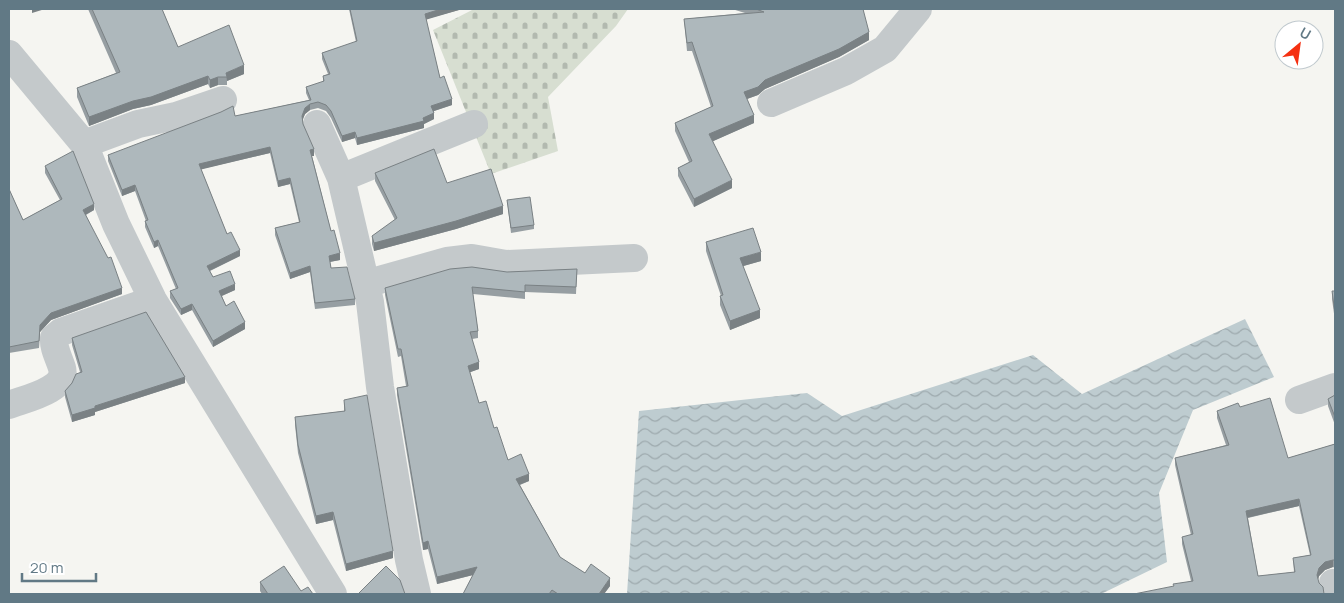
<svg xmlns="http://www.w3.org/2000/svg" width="1344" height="603" viewBox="0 0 1344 603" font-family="Manrope,sans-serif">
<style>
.cemetery{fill:url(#cemetery-stones)}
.water{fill:url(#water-waves)}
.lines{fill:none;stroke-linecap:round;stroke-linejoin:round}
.minor{stroke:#c4c9cb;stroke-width:28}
.wall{fill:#969ea2;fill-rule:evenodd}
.shaded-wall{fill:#7a8184}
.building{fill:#aeb8bc;stroke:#7a8184;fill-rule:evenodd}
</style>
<defs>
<pattern id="cemetery-stones" width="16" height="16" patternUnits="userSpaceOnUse" patternTransform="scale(1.25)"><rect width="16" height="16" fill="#d7ded1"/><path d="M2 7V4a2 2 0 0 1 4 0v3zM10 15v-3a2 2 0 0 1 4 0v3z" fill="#b2b9af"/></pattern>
<pattern id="water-waves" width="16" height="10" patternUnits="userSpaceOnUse" patternTransform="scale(1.25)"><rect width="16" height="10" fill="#beccd0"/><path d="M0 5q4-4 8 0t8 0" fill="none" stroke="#9eaaae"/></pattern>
</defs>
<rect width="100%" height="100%" fill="#f5f5f1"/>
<path class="cemetery" d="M474,9H628L616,26L548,97L558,151L491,174L433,30Z"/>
<path class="water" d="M1245,319L1274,377L1193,410L1159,493L1167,562L1101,594H627L639,411L807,393L842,416L1033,355L1082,394Z"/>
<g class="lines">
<path class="minor" d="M9,54L84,144L116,224L153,300L333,594
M771,103L846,71L885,49L918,9
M317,124L341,178L370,302L380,387L409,560L417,594
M84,144L138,124L176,116L223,100
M341,178L474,124
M365,284L447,261L472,258L506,264L634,258
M1299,400L1335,387
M9,405C24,399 68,390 62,368C59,358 53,348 54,338L61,332L153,300
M1333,583H1335"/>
</g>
<path class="wall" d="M88,9H162L178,47L244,74L227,81V85H218L210,88L208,84L151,105L133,109L89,126L77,97V88L116,73Z
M349,9H459V10L426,19L440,78L452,105L434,111V119L424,124V128L357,145L355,138L342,142L331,118L326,111L318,108L310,110L305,114L302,120L303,124L314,156H312L331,231L340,260L330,262L331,268L355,299V305L315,309L310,272L290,279L275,235V228L299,222L290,184L278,187L270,153L201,169L227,234L240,256L210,271L213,277L235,290L222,296L226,306L245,329L213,347L192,310L181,315L170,298V291L176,289L158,246L154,248L145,227V221H146L135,191L122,196L108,161V155L235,116L309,100L306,93V87L323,82V76L328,74L322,59V53L356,42Z
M732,9H863L869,40L839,57L765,89L758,95L747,99L754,123L713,141L732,188L694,207L678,176V168L689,162L675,131V123L711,107L692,51H687L684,19L745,13Z
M45,166L94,210L86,215L122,294L51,320L40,332L39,348L9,353V189L23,220L60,200L45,173Z
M375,173L447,183L503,214L456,229L374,251L372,244V236L395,220L375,181Z
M507,200L534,225V229L511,233Z
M706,242L761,261L743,266L760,318L730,330L720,305V296H721L706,251Z
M577,269L576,294L525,292V299L473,294L478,331V338L472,339L479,369L470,372L479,403L494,428L508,460L529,481L520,485L560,557L585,573L610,586L604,594H463L473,575L437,584L428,549L423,550L397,395V388L406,386L401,356L398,357L385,295V288L507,272Z
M1332,291H1335V321L1332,299Z
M72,338L185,383L95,412V415L72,422L65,397V391L72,383L80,372L72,345Z
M1335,395V425L1328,406V399Z
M344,400L393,558L346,571L333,520L316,524L298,453L295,425V417L344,411Z
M1240,407L1288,458L1335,444V568L1333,567L1325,570L1319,576L1318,579L1173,586L1191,581L1182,544V537L1191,535L1175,465V458L1226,445L1217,418V411ZM1299,506L1310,555L1293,558L1294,572L1258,576L1248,518Z
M260,582L301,591L313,594H262L260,591Z"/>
<path class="shaded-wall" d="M32,9H45L32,13Z
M441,9H459V10L425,20V14Z
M869,32V40L839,57L765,89L758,95L744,100V92L765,80Z
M244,65V74L227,81L226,73Z
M208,76V84L151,105L133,109L89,126V117L133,101Z
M218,77V85L210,88V80Z
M452,99V105L431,112V106Z
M310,104V110L305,114L302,122V116L305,108Z
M434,113V119L424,124V128L357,145V138L423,118Z
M754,115V123L709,143V134Z
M355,132V138L342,142V136Z
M270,147V153L199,170V164Z
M314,149V156H310V150Z
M290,178V184L278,187V181Z
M732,180V188L694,207V199Z
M135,185V191L122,196V190Z
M94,204V210L83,216V210Z
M503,206V214L456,229L374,251V243Z
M158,240V246L154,248V242Z
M240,250V256L207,272V266Z
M761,252V261L740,267V258Z
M340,253V260L329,262V256Z
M310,266V272L290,279V273Z
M235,284V290L219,297V291Z
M122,288V294L51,320L40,332L39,348L40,325L51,313Z
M192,304V310L181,315V309Z
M760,310V318L730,330V321Z
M245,322V329L213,347V341Z
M479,362V369L468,373V366Z
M185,377V383L95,412V415L72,422V415L95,406Z
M10,442V449H9V443Z
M529,474V481L516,486V479Z
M1299,499V506L1246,518V511Z
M333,512V520L316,524V516Z
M428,541V549L423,550V543Z
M393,551V558L346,571V564Z
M1333,560V567L1325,570L1319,576L1317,583V575L1319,568L1325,562Z
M477,567V574L437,584V577Z
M610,578V586L604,594H599Z"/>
<path class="building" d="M92,9H162L178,47L229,25L244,65L226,73L227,77H218L210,80L208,76L151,97L133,101L89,117L77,88L120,72Z
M350,9H441L425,14L440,78L444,76L452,99L431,106L434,113L423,118L424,121L357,138L355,132L342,136L331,111L326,105L318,102L310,104L305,108L302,116L303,124L314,149L310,150L331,231L334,230L340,253L329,256L331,268L347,267L355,299L315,303L310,266L290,273L275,228L300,222L290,178L278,181L270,147L199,164L227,234L231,232L240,250L207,266L213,277L230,271L235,284L219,291L226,306L234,301L245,322L213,341L192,304L181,309L170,291L178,288L158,240L154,242L145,221L148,220L135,185L122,190L108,155L221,112L233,106L235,116L311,100L306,87L324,81L323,76L330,74L322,53L357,41Z
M756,9H863L869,32L839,49L765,80L758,87L744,92L754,115L709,134L732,180L694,199L678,168L692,161L675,123L713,106L692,42L687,43L684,19L764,12Z
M434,149L447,183L491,169L503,206L456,221L374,243L372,236L397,218L375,173Z
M73,151L94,204L83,210L108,258L111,257L122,288L51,313L40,325L39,341L9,347V189L23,220L62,199L45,166Z
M530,197L534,225L511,228L507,200Z
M753,228L761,252L740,258L760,310L730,321L720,296L723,295L706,242Z
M472,267L507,272L577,269L576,287L525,285V292L472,287L478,331L470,332L479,362L468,366L479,403L486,401L494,428L497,427L508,460L521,454L529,474L516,479L560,557L585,573L591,564L610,578L599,594H558L552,590L549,594H463L477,567L437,577L428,541L423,543L397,388L408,386L401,349H398L385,288L450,269Z
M1332,291H1335V313Z
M146,312L185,377L95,406V408L72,415L65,391L72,383L76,374L82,372L72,338Z
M367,395L393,551L346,564L333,512L316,516L298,445L295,417L345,411L344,400Z
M1335,395V417L1328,399Z
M1270,398L1288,458L1335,444V560H1333L1325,562L1319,568L1317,575L1319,583L1323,587L1324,594H1134L1174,586L1173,584L1193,581L1182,537L1193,534L1175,458L1229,445L1217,411L1238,403L1240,407ZM1299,499L1311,555L1293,558L1295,572L1258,576L1246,511Z
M284,566L301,591L308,587L313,594H268L260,582Z
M386,566L400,580L405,594H358Z"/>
<rect width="1344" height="603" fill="none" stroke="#617985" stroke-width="20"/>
<g transform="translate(1299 45) rotate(29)"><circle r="24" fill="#ffffff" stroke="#c0c9ce"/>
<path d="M0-4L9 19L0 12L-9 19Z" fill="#f53011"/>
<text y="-8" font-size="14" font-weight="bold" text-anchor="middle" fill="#617985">U</text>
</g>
<path d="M22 573v8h74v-8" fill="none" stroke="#617985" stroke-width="2.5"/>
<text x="30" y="573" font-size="15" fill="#617985" stroke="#ffffff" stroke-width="4" paint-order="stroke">20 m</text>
</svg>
